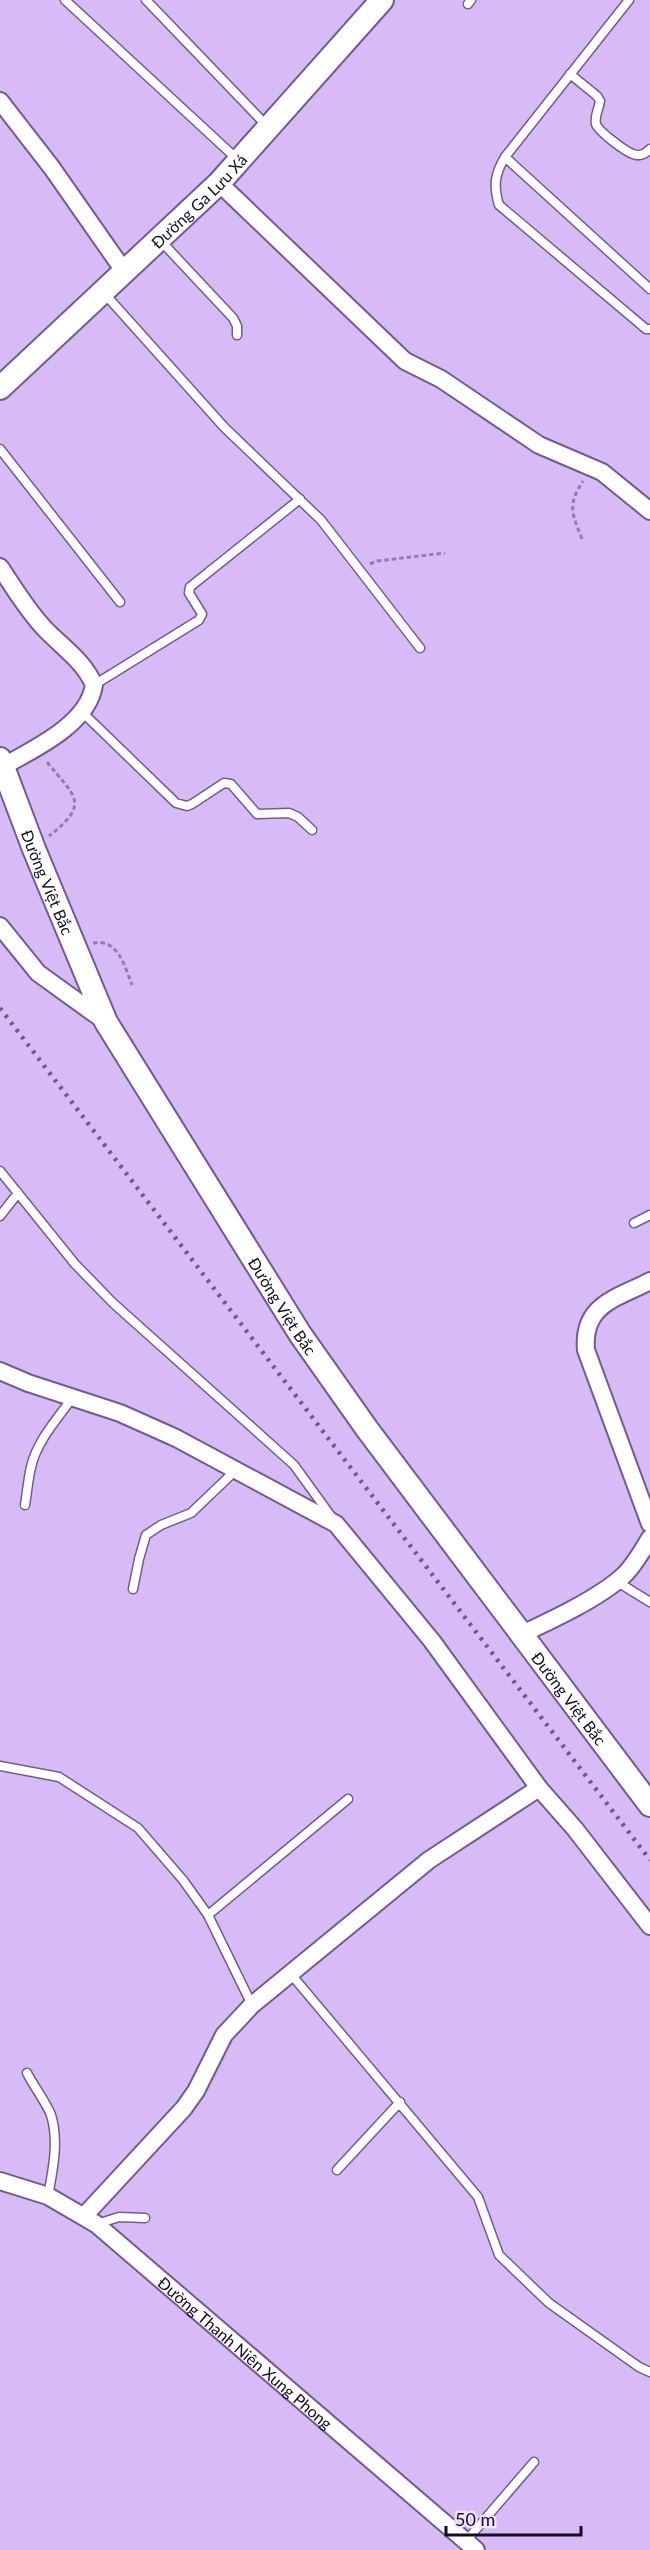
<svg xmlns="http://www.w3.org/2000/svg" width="650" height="2550" viewBox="0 0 650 2550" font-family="Lato,sans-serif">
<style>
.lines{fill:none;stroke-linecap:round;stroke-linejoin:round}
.lane-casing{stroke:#745a8f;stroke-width:11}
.street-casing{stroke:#745a8f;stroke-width:20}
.secondary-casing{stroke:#745a8f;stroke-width:26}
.path{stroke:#937dab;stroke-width:3;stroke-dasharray:4.5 3;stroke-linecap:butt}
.lane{stroke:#fff;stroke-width:8}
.street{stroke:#fff;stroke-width:16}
.secondary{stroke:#fff;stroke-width:22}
.rail{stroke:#6e5c82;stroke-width:4.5;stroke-dasharray:3 6;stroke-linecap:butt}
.labels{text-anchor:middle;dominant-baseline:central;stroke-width:6;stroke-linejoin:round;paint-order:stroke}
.street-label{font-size:16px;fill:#160b20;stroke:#efe4fd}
</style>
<rect width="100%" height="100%" fill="#d7bbf6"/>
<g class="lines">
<defs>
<path id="lane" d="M65,0L238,160
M146,0L267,126
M629,0L505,157C495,174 493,185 499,205L646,329H650
M468,4L471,0
M570,74L597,96L600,101C599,109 594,116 596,124C598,131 626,152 633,154C640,157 645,154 650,149
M505,157L650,289
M159,239L233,318L237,326V335
M104,293L224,427L321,520L420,648
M0,449L120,602
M94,685L199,620L202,614L189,593L190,587L300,499
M81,711L176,803L187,806L192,804L224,783L231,784L257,814L289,813L298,817L312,830
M0,1171L75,1264L113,1303L294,1465L333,1519
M0,1216L18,1193
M634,1223L650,1215
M25,1505C27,1493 28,1480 31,1467C37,1441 57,1419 73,1397
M616,1581L650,1602
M133,1589L139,1559L146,1535L161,1525L191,1513L236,1470
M0,1766L59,1777L138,1828L183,1880L208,1915L252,2005
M208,1915L348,1799
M290,1973L478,2197L499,2255L549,2303L639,2367L650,2372
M27,2073C33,2085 47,2104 51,2115C59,2140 53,2170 48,2196
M337,2170L400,2102
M97,2224L119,2217L145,2218
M466,2541L534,2462"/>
<g id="street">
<path d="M0,101L52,168L124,271"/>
<path d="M219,183L405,361L441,379L539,445L602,472L650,511"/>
<path d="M0,567C14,588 27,610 44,628C62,647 84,661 94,685C88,725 32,750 0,768"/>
<path d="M0,926L38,973L106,1022"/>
<path d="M650,1281C616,1299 582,1304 586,1350L650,1524"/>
<path d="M0,1371L28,1383L120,1413L176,1438L336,1524L432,1641L539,1788L575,1829L650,1926"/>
<path d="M522,1634C552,1620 599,1598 623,1576C634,1566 642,1551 650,1538"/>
<path id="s1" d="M0,2181L48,2196L96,2224L476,2550"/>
<path d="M85,2215L184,2108L196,2091L224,2035L252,2005L429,1860L539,1788"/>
</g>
<g id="secondary">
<path id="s2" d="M0,388L219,183L382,0"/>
<path id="s3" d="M0,759L34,849L106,1022L300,1334L367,1429L650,1805"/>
</g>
</defs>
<use href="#lane" class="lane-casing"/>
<use href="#street" class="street-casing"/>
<use href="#secondary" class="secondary-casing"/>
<path class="path" d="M582,539C572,513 567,506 583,481
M370,564L377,561L445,553
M47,762C75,797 91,803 49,836
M93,943C118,938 125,967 132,985"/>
<use href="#lane" class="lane"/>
<use href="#street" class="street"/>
<use href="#secondary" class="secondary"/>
<path class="rail" d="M0,1008L650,1860"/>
</g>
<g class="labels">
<g class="street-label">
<text stroke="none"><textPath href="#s2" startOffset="273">Đường Ga Lưu Xá</textPath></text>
<text stroke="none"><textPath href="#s3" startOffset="132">Đường Việt Bắc</textPath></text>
<text stroke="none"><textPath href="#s3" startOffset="618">Đường Việt Bắc</textPath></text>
<text stroke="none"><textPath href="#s3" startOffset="1104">Đường Việt Bắc</textPath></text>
<text stroke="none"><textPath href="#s1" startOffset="303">Đường Thanh Niên Xung Phong</textPath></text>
</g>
</g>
<path d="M446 2526v9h135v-9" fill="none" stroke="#160b20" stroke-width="3"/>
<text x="455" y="2526" font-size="18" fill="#160b20" stroke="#efe4fd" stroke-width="4.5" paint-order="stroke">50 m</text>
</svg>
